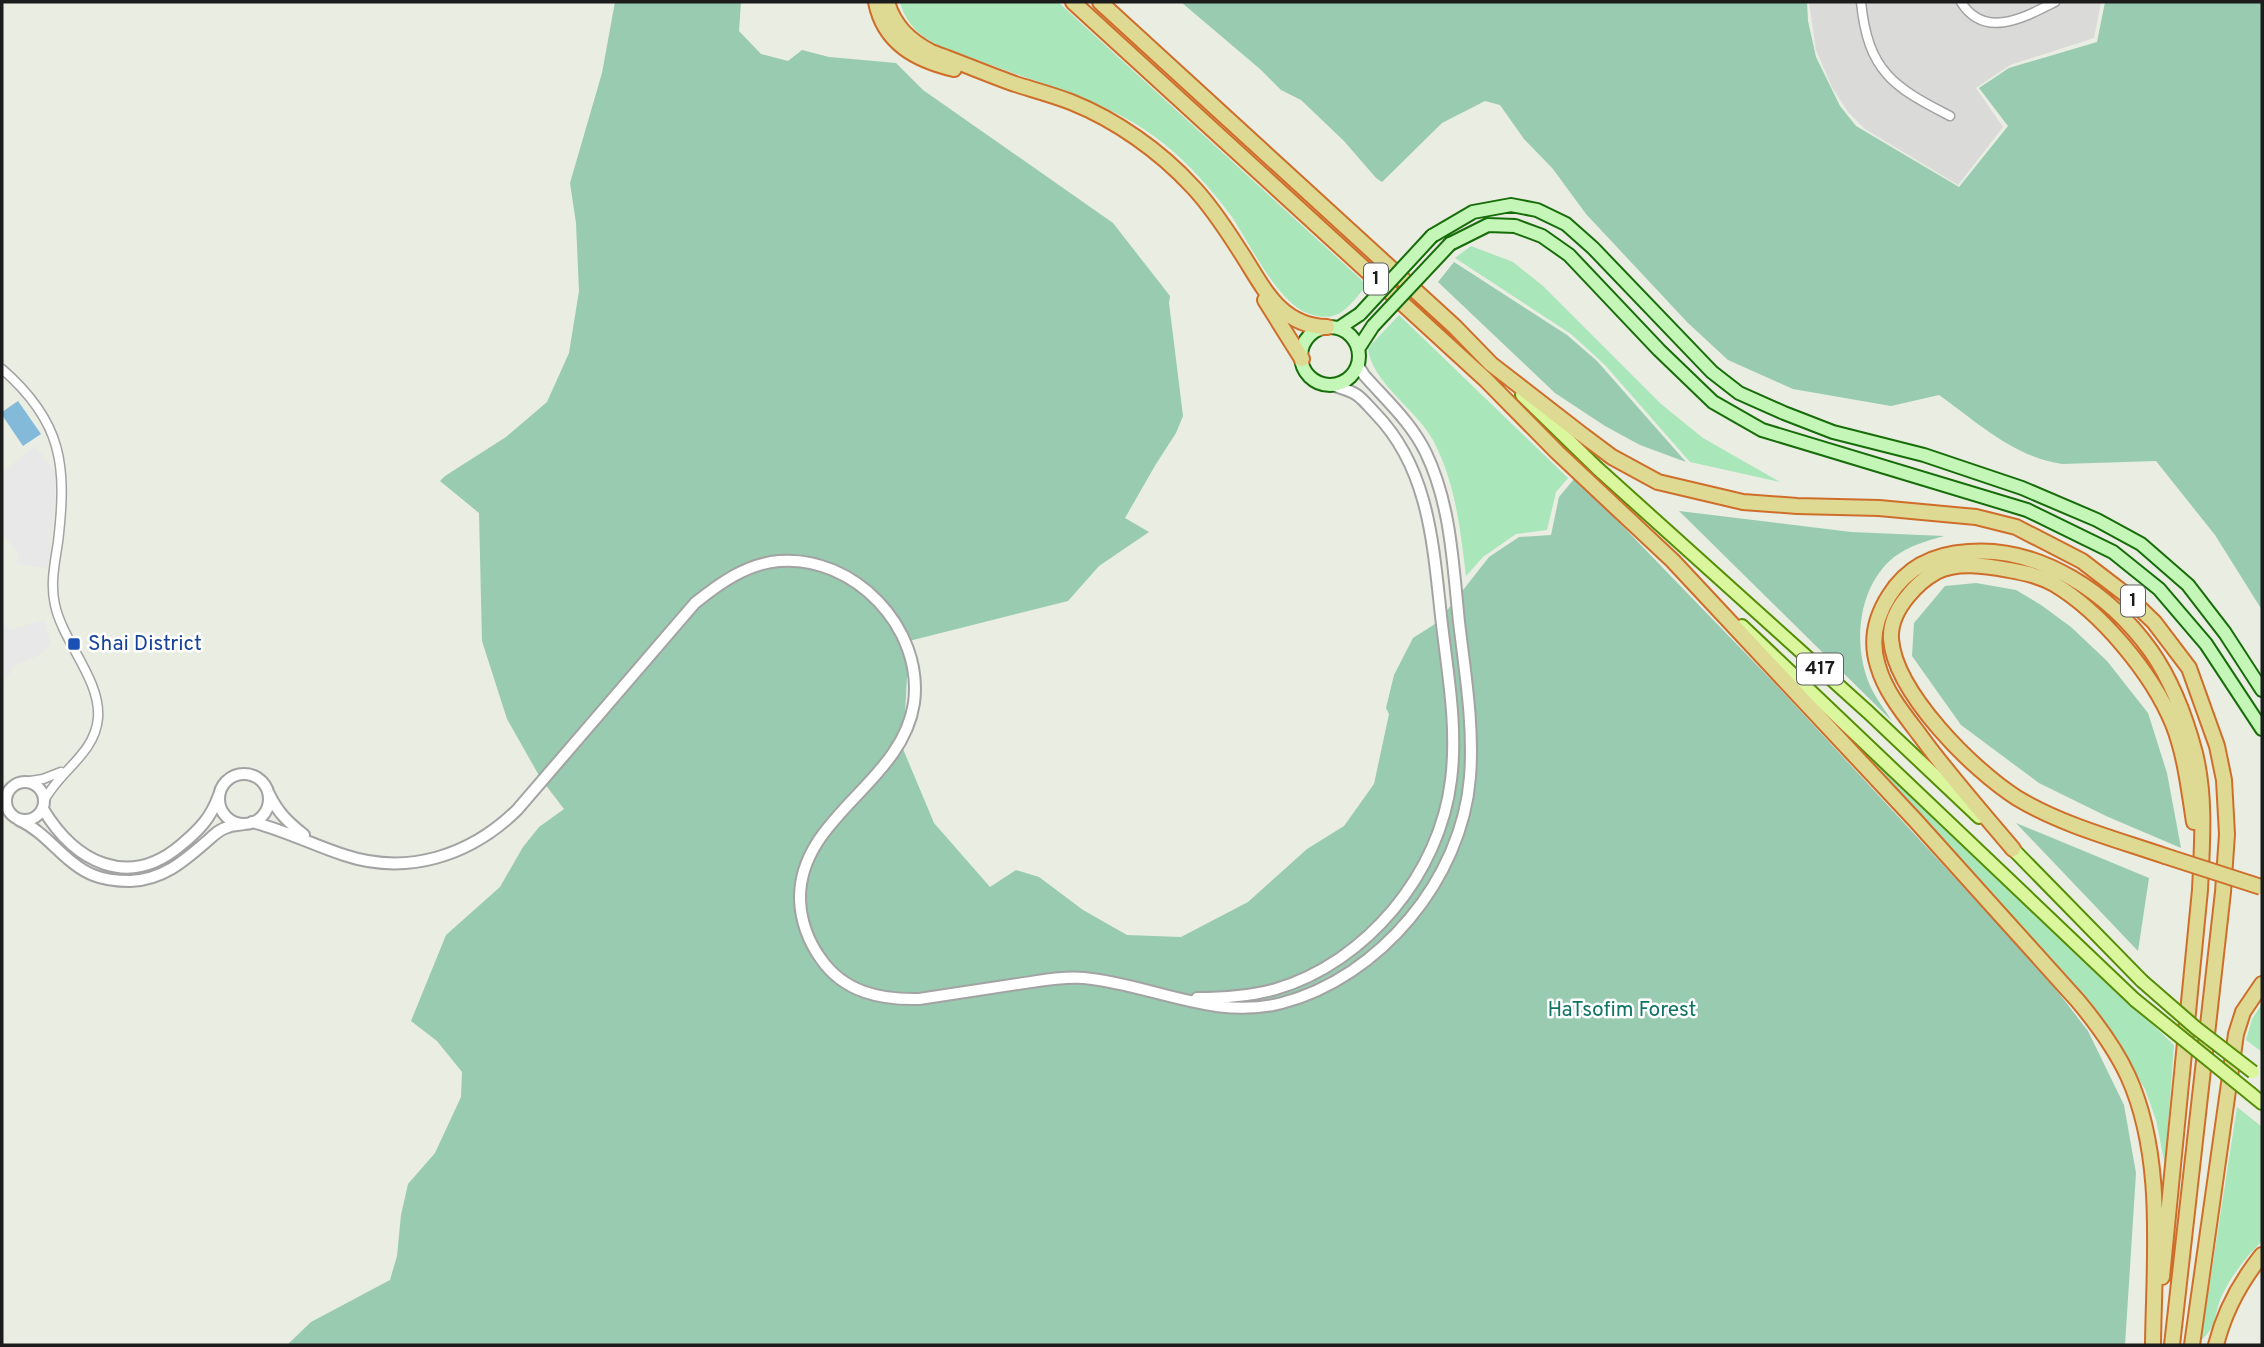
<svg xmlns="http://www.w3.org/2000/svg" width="2264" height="1347" viewBox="0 0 2264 1347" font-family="Overpass,sans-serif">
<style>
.residential{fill:#dadad9}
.grass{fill:#a9e6b9}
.forest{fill:#98cbaf}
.pitch{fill:#83bada}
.parking{fill:#e8e8e8}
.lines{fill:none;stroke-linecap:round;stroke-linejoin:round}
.minor-casing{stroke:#a3a3a3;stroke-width:11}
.tertiary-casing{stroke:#a3a3a3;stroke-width:14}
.secondary-casing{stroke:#176d09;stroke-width:16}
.primary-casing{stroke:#558e06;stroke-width:16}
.trunk-casing{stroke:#cf6e2b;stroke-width:18}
.minor{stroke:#fff;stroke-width:8}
.tertiary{stroke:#fff;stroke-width:10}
.secondary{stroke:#c3f6b7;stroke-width:12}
.primary{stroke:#daf79d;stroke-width:12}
.trunk{stroke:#deda94;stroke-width:14}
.secondary-bridge-casing{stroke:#176d09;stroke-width:16;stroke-linecap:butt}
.primary-bridge-casing{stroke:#558e06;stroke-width:16;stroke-linecap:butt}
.trunk-bridge-casing{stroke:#cf6e2b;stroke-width:18;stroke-linecap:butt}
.secondary-bridge{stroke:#c3f6b7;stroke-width:12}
.primary-bridge{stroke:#daf79d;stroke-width:12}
.trunk-bridge{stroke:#deda94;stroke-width:14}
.transit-dot{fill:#1a4fb4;stroke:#fff;stroke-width:2.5}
.labels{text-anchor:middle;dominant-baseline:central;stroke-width:5;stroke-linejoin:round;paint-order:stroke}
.shield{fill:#fff;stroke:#606060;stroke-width:2}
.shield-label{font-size:19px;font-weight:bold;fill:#1c1c1c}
.transit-label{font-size:21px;fill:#164399;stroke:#fff;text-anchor:start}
.park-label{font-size:21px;fill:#107564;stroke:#fff}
</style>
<rect width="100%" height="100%" fill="#e9ede2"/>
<path class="residential" d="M1809,2H2101L2094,38L2010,65L1976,88L2003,127L1958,185L1865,129L1848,112L1832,87L1816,50Z"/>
<path class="grass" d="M900,2H1058L1367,285C1348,307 1339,325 1307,313C1277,301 1250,244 1232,217C1213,191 1188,163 1163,143C1126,113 1083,98 1039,82C1007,71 975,59 943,48C922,38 906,25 900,2Z
M1471,246L1513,262L1543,286L1661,404L1703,438L1780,482L1690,462L1605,365L1571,334L1455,258Z
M1399,315L1568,478L1556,492L1547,530L1516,534L1483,557L1466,576C1460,528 1456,484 1433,440C1417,410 1371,382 1368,348Z
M1811,701L2174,1045L2165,1165L2156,1120L2145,1089L2106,1026Z
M2262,1004V1052L2246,1040L2252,1019Z
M2237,1107L2262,1127V1241C2246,1257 2229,1278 2220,1300C2214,1317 2216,1328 2201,1340Z"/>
<path class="forest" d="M615,2H741L739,31L761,54L788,61L802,50L829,57L896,63L923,90L1113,223L1170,296L1169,303L1183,416L1176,433L1156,464L1125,518L1149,532L1099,566L1068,601L909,641L903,749L934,823L990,887L1016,870L1039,877L1083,910L1127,935L1181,937L1248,902L1307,849L1344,826L1374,784L1389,714L1386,708L1394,675L1413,638L1438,622L1489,557L1519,537L1551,535L1559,497L1574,479L1607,510L1780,689L2044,974L2088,1031L2124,1105L2136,1173L2125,1345H287L311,1322L390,1280L397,1256L401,1215L408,1184L435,1153L461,1097L462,1072L437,1041L411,1021L446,935L500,887L523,847L539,827L564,809L541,779L507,719L482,641L479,513L440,481L445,476L506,437L547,402L569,353L579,291L576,223L570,183L602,73Z
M1181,2H1807L1808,21L1816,57L1840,106L1856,126L1959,187L2008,126L1979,88L2009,68L2097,42L2105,2H2262V610L2215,535L2156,461L2062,464C2014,457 1977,422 1939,395L1891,406L1793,389L1728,360L1688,323L1586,214L1553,169L1524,139L1500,105L1485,101L1442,123L1382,182L1376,178L1344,141L1301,100L1281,90L1260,69Z
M1454,262L1567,335L1597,361L1686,462L1640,445L1605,426L1555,393L1438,282Z
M1679,511L1851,532L1944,536C1926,541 1909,546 1894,557C1857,587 1852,647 1871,688C1877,700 1885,710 1892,721Z
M1976,583L2016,590L2041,605L2071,627L2107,661L2148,713L2167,773L2181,848L2106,816L2039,783L1961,725L1912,656L1914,623L1945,586Z
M2016,823L2149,878L2138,951Z"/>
<path class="pitch" d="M18,401L41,434L23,446L2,415V412Z"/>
<path class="parking" d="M35,446L56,473L54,510L48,568L17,564L18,553L2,532V473Z
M44,620L51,644L39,655L14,666L2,685V621L9,630Z"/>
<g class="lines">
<defs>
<path id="minor" d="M1861,2C1868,71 1893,87 1950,116
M1961,2C1985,40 2025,17 2055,2
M2,369C63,422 67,466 58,542C55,562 50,584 55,605C63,642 101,680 98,718C95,754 59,771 44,801
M24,782L43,779L61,772"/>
<path id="tertiary" d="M219 799a25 25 0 1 1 50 0a25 25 0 1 1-50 0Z
M6 801a19 19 0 1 1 38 0a19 19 0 1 1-38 0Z
M269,794C278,813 288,822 304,835
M43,809C75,862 128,890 181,845C199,830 211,818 219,795
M19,820C48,833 64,863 93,875C105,880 117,881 130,881C162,880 183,862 206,842C213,836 219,829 228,827C233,825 239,825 244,824
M252,822C284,830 313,845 344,855C407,876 470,856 517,810L695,603C720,583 746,564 779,561C854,555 924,628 914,703C902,784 798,817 800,900C801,922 808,941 821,959C844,992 880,1000 919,999C952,994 985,989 1018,984C1040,981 1062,976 1084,978C1150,984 1215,1021 1282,1003C1380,977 1462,879 1470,777C1474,725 1465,673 1459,622C1453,565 1451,505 1426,453C1411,422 1386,400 1364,375L1359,367V355
M1197,998C1224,998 1251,996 1276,989C1367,962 1440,873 1451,780C1458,726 1447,670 1441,616C1433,544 1429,469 1376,414C1370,408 1364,400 1357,395C1350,390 1340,388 1332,385"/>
<path id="secondary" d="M1432,236L1473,212L1511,205L1537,210L1566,224L1593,248L1712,372L1739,393L1784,413L1833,432L1924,455L2022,488L2097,520L2141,544L2188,585L2225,633L2262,690
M1450,244L1488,225L1515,226L1542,236L1569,255L1659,350L1713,402L1762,430L2027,510L2113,552L2159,589L2206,644L2262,729
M1301 356a29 29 0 1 1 58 0a29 29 0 1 1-58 0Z
M1339,328L1360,314
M1358,349L1373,326"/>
<path id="primary" d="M1522,395L1597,468L1868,712L1979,817
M1742,626L2135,1000
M2008,844L2142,981
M2251,1094L2262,1103"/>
<path id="trunk" d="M876,2C884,43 916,60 954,69
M887,2C894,26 909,40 931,52C959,62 987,74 1015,84C1034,90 1053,95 1071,102C1116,120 1160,151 1193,187C1211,206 1226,229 1240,251C1263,286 1279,326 1327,327
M1073,2L1485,379L1557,452L1673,561L1915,820L2078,1001C2098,1025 2115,1048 2128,1076C2165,1157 2154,1258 2153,1345
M1100,2L1455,327L1491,364L1580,433L1612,457L1658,482L1743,502L1797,506L1879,508L1976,517L2016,527L2082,561L2125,594L2154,622L2189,668L2217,746L2224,780L2227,834L2223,892L2172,1345
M1265,300L1302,359
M2013,849C1981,811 1948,774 1919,734C1903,713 1885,691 1878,666C1870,641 1875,618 1889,596C1907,567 1935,554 1968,552C2041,546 2110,594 2151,651C2172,681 2186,719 2195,753C2206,798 2202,845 2200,890L2162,1277
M2165,856C2115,839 2062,825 2017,798C1974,771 1895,693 1891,639C1890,623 1898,608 1908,596C1916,586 1925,578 1936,572C1958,561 1986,566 2009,570C2025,573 2040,576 2054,584C2101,612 2152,673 2173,724C2185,754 2189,790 2194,822
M2192,1345L2236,1034L2243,1012L2262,984
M2216,1345C2224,1313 2241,1281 2262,1255"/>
</defs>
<use href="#minor" class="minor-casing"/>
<use href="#tertiary" class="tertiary-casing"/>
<use href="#secondary" class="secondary-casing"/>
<use href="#primary" class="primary-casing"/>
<use href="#trunk" class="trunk-casing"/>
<use href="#minor" class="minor"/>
<use href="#tertiary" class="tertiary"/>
<use href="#secondary" class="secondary"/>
<use href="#primary" class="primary"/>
<use href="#trunk" class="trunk"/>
<defs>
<path id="secondary-bridge" d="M1360,314L1432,236
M1373,326L1450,244"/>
<path id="primary-bridge" d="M2142,981L2196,1028L2253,1072
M2135,1000L2251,1094"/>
<path id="trunk-bridge" d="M2165,856L2261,887"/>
</defs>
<use href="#secondary-bridge" class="secondary-bridge-casing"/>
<use href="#primary-bridge" class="primary-bridge-casing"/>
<use href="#trunk-bridge" class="trunk-bridge-casing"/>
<use href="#secondary-bridge" class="secondary-bridge"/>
<use href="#primary-bridge" class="primary-bridge"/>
<use href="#trunk-bridge" class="trunk-bridge"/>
</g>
<rect class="transit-dot" x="67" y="637" width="14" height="14" rx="3.5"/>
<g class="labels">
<g class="shield">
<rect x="1364" y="263.5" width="24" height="31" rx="5"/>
<rect x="2121" y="585.5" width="24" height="31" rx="5"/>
<rect x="1797" y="653.5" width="46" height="31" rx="5"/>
</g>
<g class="shield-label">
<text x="1376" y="279">1</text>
<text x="2133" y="601">1</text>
<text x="1820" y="669">417</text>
</g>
<g class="transit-label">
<text x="88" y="644">Shai District</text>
</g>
<g class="park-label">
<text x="1622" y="1010">HaTsofim Forest</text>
</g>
</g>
<rect width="2264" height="1347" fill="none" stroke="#1c1c1c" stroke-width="7"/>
</svg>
